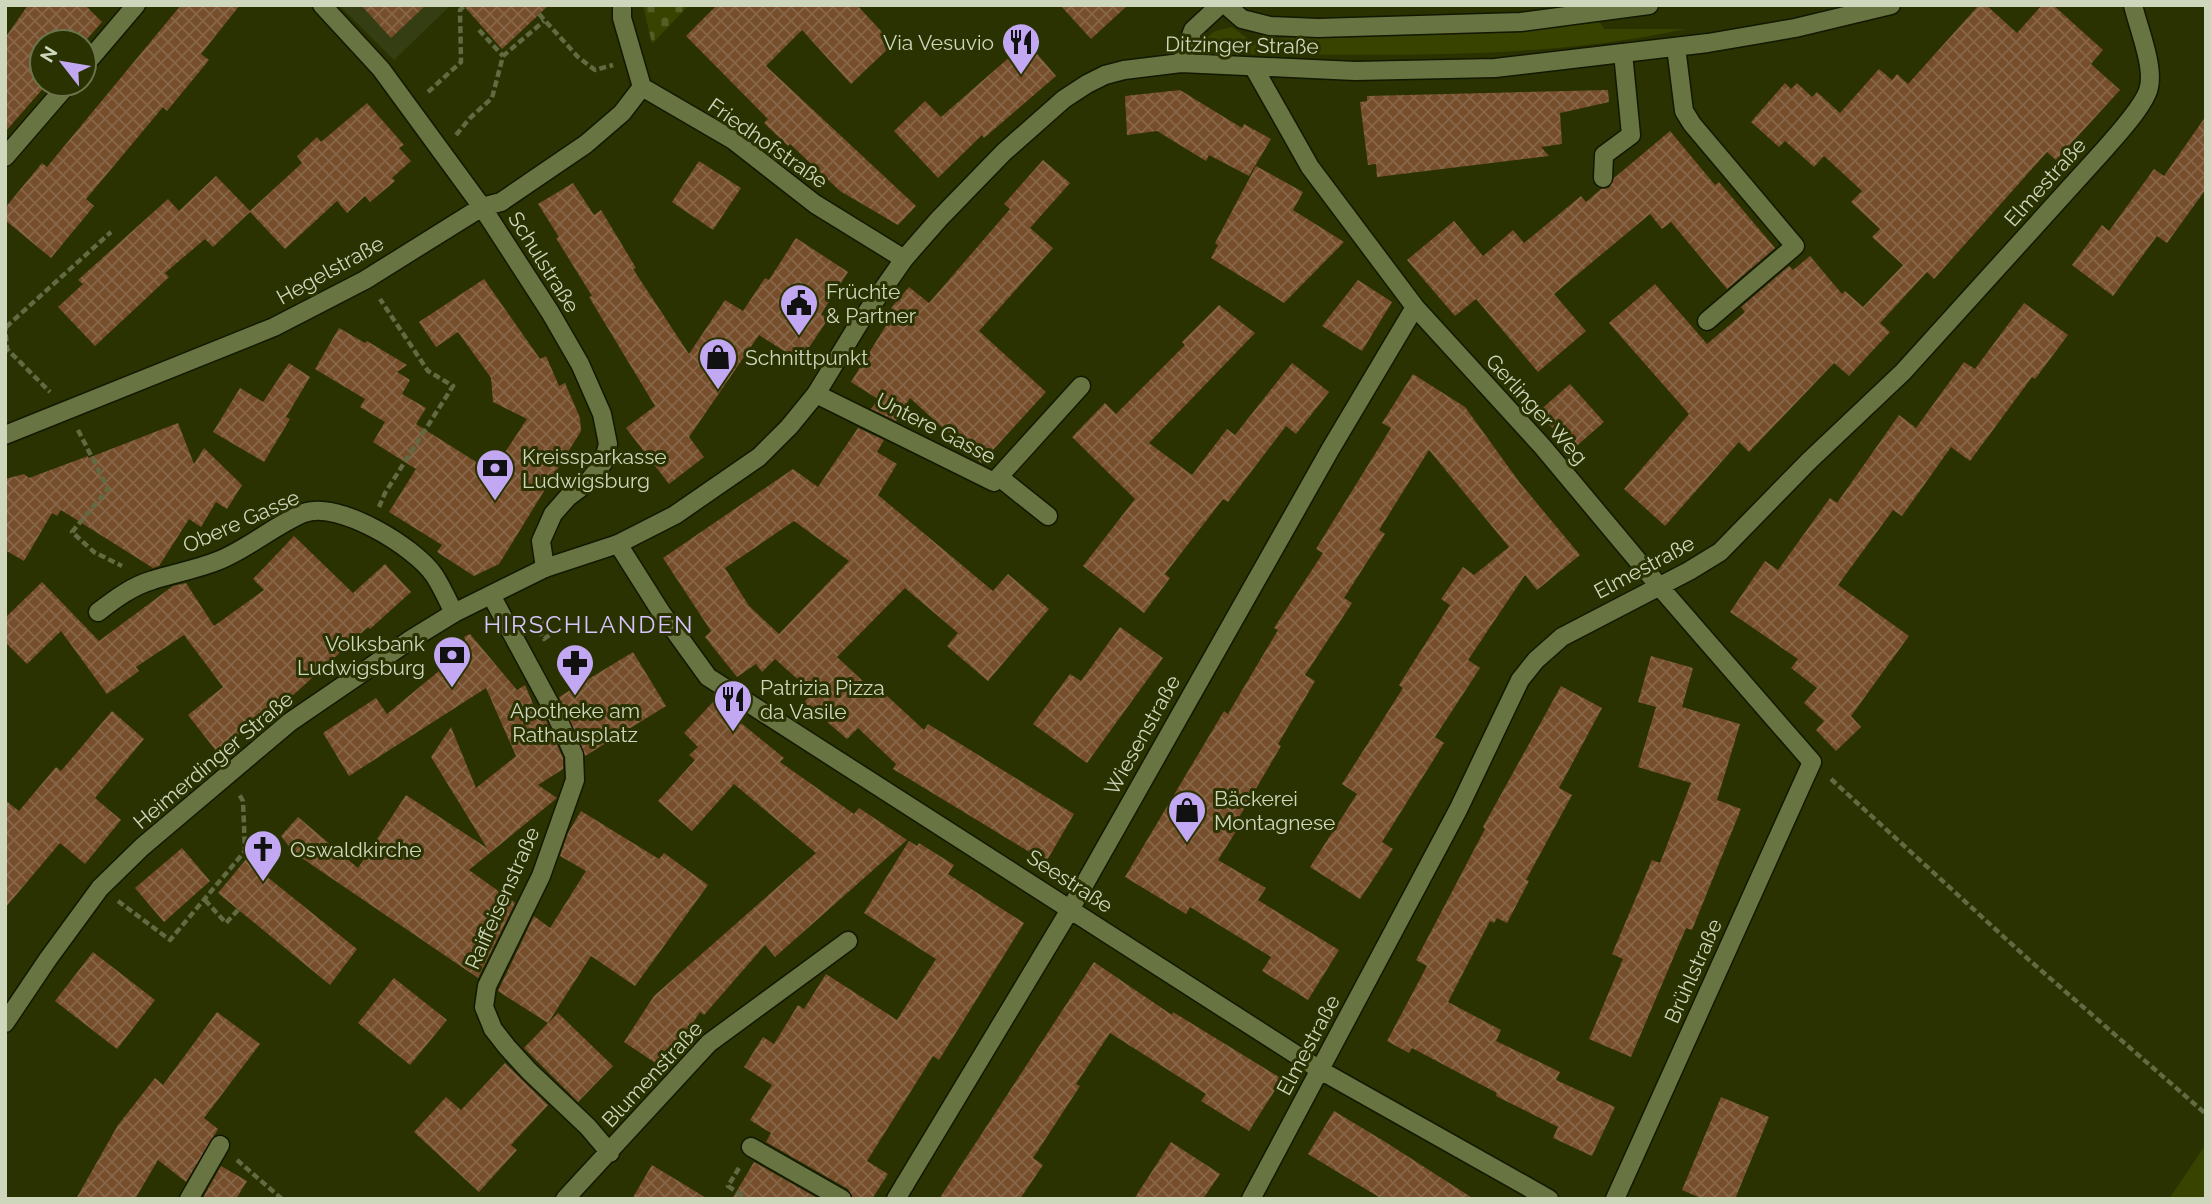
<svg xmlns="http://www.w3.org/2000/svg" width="2211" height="1204" viewBox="0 0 2211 1204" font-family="Raleway,sans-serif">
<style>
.built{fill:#353e12}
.green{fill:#384300}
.cemetery{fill:url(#cemetery-stones)}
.building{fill:url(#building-cross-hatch);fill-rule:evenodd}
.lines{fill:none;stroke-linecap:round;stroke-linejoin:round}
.service-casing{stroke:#131801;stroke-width:21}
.minor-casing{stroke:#131801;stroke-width:21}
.tertiary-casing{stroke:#131801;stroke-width:21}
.path{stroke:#616a40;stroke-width:4.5;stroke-dasharray:7 3.5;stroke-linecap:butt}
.service{stroke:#687442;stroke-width:18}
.minor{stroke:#687442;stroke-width:18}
.tertiary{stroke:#687442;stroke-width:18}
.labels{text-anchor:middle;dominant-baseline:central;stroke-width:6;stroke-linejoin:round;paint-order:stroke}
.poi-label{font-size:21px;fill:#ced6bc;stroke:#293200;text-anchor:start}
.street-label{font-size:21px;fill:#ced6bc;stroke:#293200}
.quarter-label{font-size:24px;letter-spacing:2px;fill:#d8c5fe;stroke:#293200}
</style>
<defs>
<pattern id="cemetery-stones" width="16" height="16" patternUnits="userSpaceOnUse" patternTransform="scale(1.75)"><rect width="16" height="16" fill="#384300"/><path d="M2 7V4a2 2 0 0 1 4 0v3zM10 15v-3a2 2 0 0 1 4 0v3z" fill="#545d23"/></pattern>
<pattern id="building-cross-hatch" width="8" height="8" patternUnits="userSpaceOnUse" patternTransform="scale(1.75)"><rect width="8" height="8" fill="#764e2c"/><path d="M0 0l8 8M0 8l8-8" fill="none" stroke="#886749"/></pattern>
</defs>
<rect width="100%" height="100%" fill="#293200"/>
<path class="built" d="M339,5H451L394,60Z"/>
<path class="green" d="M1599,21L1604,29H1686C1533,62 1368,54 1213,54L1205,43C1209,30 1221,30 1232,27L1251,41L1308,36L1519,32Z
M2206,1144V1199H2169Z"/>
<path class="cemetery" d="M643,5H689L652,44Z"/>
<path class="building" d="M28,5H85L102,22L84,42H42V84H47L5,132V38Z
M181,5H240L201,54L209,60L167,111L163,107L86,199L94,206L51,258L5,220V208L42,163L47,167Z
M361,5H426L391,38Z
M463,5H549L502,49Z
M717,5H857L893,44L851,84L802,30L766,66L916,206L898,225L840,191L790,144L788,146L764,123L768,119L686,36Z
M1060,5H1128L1091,39Z
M1979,5H1986L2017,33L2042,5H2053L2103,50L2091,64L2120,90L2056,160L2047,152L1934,279L1927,272L1880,323L1890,332L1849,376L1834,363L1749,452L1739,442L1665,526L1624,489L1689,414L1609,323L1655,284L1707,344L1745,312L1741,307L1789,266L1793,270L1810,256L1842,294L1845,291L1863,307L1903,265L1872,237L1880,229L1851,202L1862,191L1824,156L1814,167L1785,141L1779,147L1751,122L1785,83L1791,89L1797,83L1812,97L1817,92L1840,113L1879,69L1892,80L1897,74L1908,84Z
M1027,42L1056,76L984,138L982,135L938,178L894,131L925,101L941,117Z
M1180,90L1242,128L1244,124L1271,139L1249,176L1209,155L1206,161L1157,131L1127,135L1125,96Z
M1608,90L1609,102L1560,113L1562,144L1541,147L1549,156L1377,177L1376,164L1368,165L1360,102L1367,101V96Z
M367,103L404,145L399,148L411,161L392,178L395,181L370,202L365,196L347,213L337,201L285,249L250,212L213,247L205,239L165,273L169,277L95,346L58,307L83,284L78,280L168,199L179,211L216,176L250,211L302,163L297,156L317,137L321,142Z
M2206,116V189L2167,243L2157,236L2113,296L2072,265L2102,225L2109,231L2154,169L2164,176Z
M1670,131L1715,185L1719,182L1775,248L1727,289L1671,222L1662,229L1650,214L1554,294L1586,331L1538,372L1476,299L1455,316L1407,260L1454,221L1483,256L1513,230L1524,243L1581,196L1586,202L1601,189L1609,188L1614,178Z
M1043,160L1070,183L1030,228L1053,248L979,331L1046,392L981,463L910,398L896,421L871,409L878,399L851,382L895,311L891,308L909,287L929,303L1010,209L1004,204Z
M699,161L741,188L713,230L672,202Z
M1256,166L1303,192L1293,210L1344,242L1284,303L1211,258L1218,245L1215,243Z
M573,183L594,215L601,210L636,268L633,269L689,354L725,300L743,311L765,278L769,280L796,238L848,272L821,314L828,319L800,361L759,335L689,437L704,457L669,484L626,428L655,406L589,297L592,296L556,238L559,237L538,204Z
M484,279L540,359L546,356L559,386L565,383L580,418L581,431L499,564L474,576L437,552L442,545L389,512L416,469L373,442L385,422L360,407L365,399L315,369L339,328L365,343L367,341L407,365L397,372L410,380L402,394L426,408L416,424L492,472L527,419L493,402L491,378L458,332L436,347L419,322Z
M1358,280L1392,302L1362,351L1322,326Z
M2024,303L2068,335L2035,379L2032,377L1970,461L1951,447L1902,516L1893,510L1838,585L1909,636L1851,716L1861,727L1836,751L1816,730L1824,721L1804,703L1817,688L1791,668L1798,659L1730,612L1765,561L1778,570L1830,498L1837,503L1899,415L1916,428L1964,362L1975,369Z
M1219,305L1255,333L1149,443L1192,475L1227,429L1235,435L1292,363L1329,392L1296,434L1286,426L1228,502L1223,499L1165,574L1170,578L1144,613L1083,566L1135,499L1072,437L1105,403L1116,414L1185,345L1182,342Z
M289,363L310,377L286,417L290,419L264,462L213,432L240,388L263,402Z
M1413,374L1465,407L1520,483L1580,555L1537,590L1525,575L1468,660L1480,668L1435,737L1444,743L1382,842L1393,849L1360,899L1310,867L1357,794L1342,784L1403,688L1399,685L1450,605L1441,599L1463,567L1474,575L1509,547L1429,450L1379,530L1385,534L1344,598L1352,603L1305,675L1315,681L1278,744L1281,746L1234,826L1238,828L1218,860L1266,888L1258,900L1339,950L1308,1000L1262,971L1271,957L1190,907L1186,914L1125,877L1224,711L1228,714L1278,630L1274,628L1323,553L1316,549L1391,428L1382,423Z
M1570,384L1604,422L1572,450L1538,412Z
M178,423L194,464L204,448L242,485L227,509L216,502L201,527L189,519L159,566L153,568L61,510L57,516L52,513L24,561L5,550V479L24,474L29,478L88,456V458Z
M858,428L884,440L877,452L897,464L878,495L993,591L1008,574L1049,609L988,681L947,646L958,633L905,588L837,657L881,698L885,694L924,730L928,724L1074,814L1046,862L893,769L896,764L858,728L847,739L804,702L813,693L775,659L762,672L756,664L737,677L705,637L711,631L663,558L793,469L818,487ZM794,521L849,561L779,634L749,606L725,568Z
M294,536L353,593L385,564L411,592L370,629L368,627L290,698L291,699L269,716L267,713L217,752L188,715L223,687L184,635L136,667L139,671L107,694L61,631L27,664L5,642V618L42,582L99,641L173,586L186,583L214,626L264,590L253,579Z
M1120,627L1163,658L1087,763L1033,724L1070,674L1081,681Z
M470,634L517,690L525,685L536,711L540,709L547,722L563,758V769L538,785L557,798L469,870L515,903L478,978L293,852L281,836L298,817L358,868L406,795L487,848L431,757L451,727L476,788L516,756L486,688L349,776L323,733L376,698L387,714L468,647L464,637Z
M633,652L666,706L585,756L559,697Z
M1651,656L1693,668L1682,707L1740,724L1717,800L1741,809L1692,930L1686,928L1631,1057L1589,1039L1623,959L1612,954L1652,860L1660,863L1691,783L1638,767L1656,707L1638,702Z
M1561,686L1602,708L1559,788L1572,795L1526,880L1529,881L1507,923L1497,918L1494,923L1490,921L1448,1002L1501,1030L1496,1041L1560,1072L1556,1080L1615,1107L1592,1156L1553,1138L1558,1127L1496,1096L1497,1093L1412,1048L1409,1053L1387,1041L1427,966L1416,960L1485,829L1483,827Z
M714,701L784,758L780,762L854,814L859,808L907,840L775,957L765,945L704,1015L700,1012L663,1068L624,1042L654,996L816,853L734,784L692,831L658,801L695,760L689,755L698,747L684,733Z
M112,711L144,739L95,798L121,820L85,864L60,843L5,908V800L19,811L56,767L61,771Z
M581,811L659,859L664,853L708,885L635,986L591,956L548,1023L558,1013L613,1066L578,1102L524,1048L548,1023L498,991L534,916L550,928L586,871L560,856L568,833Z
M263,839L282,855L266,876L357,949L330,985L218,893Z
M909,841L917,846L919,843L954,865L948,874L1024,923L939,1060L933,1056L867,1161L888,1174L872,1199H853L848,1189L766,1142L771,1133L750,1120L772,1085L744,1067L763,1037L774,1044L798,1005L804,1009L826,974L897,1020L936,959L864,913Z
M182,848L210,881L164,922L135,888Z
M93,952L155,1000L117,1049L55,1001Z
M1094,962L1172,1015L1173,1012L1282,1079L1249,1131L1201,1101L1206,1094L1110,1033L1076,1084L1080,1086L1033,1158L1043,1165L1020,1199H939Z
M394,978L447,1020L410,1065L358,1023Z
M217,1012L260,1044L204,1118L218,1129L186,1182L158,1160L135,1199H76L118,1125L155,1078L163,1085Z
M505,1063L548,1105L511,1145L517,1150L479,1192L414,1132L446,1097L461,1110Z
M1721,1097L1769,1117L1735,1199H1703L1682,1190Z
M1334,1111L1387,1143L1474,1199H1382L1308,1154Z
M1171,1142L1220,1174L1203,1199H1134Z
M754,1162L819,1199H732Z
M652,1165L708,1199H632Z
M221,1166L247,1181L236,1199H207L204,1196Z"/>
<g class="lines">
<defs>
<path id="service" d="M1226,5L1242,19L1270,26L1318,28L1521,22L1649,5
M1676,47L1684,111L1692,124L1795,246L1707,321
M1603,178L1604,155L1631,135L1623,53
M999,477L1048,516
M751,1147L842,1199
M896,1199L905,1184"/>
<path id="minor" d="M322,5L381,69L482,207L550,312L580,364L602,414L608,444L603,463L587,483L568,497L553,514L541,541L545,568
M622,5V18L642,87L733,140L815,204L904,259
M1181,63L1193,30L1220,5
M84,66L136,5
M1254,68L1310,167L1415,307L1542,446L1659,586L1812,762L1615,1199
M5,157L68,84
M816,394L994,482L1081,386
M5,435L274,327L365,280L482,207L501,202L586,144L622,113L642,87
M618,544L661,612L708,677L1320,1070L1549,1199
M491,595L557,717L574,755L575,780L541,876L487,986L484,1007L493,1029L507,1047L529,1071L588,1127L610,1153
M98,612C115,599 132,586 153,580C175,573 198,569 220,560C249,548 275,525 304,513C338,500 415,547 434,575C442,587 448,601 454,613
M905,1184L1071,908L1330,450L1415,307
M189,1199L220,1145
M565,1199L709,1043L848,941
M1251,1199L1458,810L1520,680L1536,660L1562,637L1689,571L1720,552L1809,461L1903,372L2104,150C2116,136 2146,104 2149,87C2154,65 2138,27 2133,5"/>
<path id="tertiary" d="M5,1023L48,959L100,888L142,847L290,722L410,640L454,613L545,568L618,544L675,515L759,457L789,427L816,394L858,325L904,259L939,219L1004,152L1064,99L1087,84L1105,75L1124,70L1181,63L1355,71L1495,68L1708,43L1795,28L1891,5"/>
</defs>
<use href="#service" class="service-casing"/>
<use href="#minor" class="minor-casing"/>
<use href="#tertiary" class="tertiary-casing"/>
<path class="path" d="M539,14L578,57L595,70L613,65
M479,30L503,56
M428,92L461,62L460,10L465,5
M456,135L470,118L492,98L503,56L544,21
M5,324L7,349L50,392
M6,327L111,232
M78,430L108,489L72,532L94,552L122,566
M379,507L385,493L453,386L428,371L380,299
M541,618L551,634L544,639L534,623Z
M1831,779L2028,959L2206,1114
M205,900L226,923L238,910
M118,901L170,940L245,851L243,801L239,794
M237,1160L282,1199
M739,1168L728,1186L747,1199"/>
<use href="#service" class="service"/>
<use href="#minor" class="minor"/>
<use href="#tertiary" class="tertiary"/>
</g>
<defs>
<symbol id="restaurant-pin" viewBox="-11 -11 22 30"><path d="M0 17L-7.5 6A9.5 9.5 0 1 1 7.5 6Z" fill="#c2a8f2" stroke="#293200"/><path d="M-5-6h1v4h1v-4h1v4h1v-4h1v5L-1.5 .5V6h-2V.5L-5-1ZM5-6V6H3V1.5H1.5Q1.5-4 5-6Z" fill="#111"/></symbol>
<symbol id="civic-pin" viewBox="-11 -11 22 30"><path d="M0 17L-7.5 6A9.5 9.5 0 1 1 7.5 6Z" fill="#c2a8f2" stroke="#293200"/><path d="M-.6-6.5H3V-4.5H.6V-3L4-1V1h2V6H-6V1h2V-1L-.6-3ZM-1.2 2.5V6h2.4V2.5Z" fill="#111"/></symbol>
<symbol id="shop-pin" viewBox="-11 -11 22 30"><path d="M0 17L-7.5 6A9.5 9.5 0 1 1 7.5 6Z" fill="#c2a8f2" stroke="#293200"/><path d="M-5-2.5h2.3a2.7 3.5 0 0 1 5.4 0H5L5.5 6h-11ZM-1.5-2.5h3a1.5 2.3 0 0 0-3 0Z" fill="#111"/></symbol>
<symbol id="bank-pin" viewBox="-11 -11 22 30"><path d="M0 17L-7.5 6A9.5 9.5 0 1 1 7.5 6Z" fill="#c2a8f2" stroke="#293200"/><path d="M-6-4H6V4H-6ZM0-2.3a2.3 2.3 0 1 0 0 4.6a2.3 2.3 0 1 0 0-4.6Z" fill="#111"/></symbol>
<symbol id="pharmacy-pin" viewBox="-11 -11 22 30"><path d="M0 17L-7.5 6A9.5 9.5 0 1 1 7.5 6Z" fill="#c2a8f2" stroke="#293200"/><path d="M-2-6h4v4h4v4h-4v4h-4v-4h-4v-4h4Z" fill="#111"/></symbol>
<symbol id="church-pin" viewBox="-11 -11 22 30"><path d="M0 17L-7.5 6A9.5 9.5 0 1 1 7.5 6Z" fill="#c2a8f2" stroke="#293200"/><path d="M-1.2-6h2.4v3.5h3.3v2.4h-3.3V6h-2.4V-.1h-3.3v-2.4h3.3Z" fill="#111"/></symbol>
</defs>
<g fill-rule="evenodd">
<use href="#restaurant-pin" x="999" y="20" width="44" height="60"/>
<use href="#civic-pin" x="777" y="281" width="44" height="60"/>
<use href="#shop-pin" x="696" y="335" width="44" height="60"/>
<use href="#bank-pin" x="473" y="446" width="44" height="60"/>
<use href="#bank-pin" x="430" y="633" width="44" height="60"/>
<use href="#pharmacy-pin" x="553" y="641" width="44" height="60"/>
<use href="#restaurant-pin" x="711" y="677" width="44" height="60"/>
<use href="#shop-pin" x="1165" y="788" width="44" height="60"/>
<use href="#church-pin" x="241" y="827" width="44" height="60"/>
</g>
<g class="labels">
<g class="poi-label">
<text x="994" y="42" text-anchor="end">Via Vesuvio</text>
<text x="826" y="291">Früchte<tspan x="826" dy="24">&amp; Partner</tspan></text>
<text x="745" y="357">Schnittpunkt</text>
<text x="522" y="456">Kreissparkasse<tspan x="522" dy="24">Ludwigsburg</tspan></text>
<text x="425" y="643" text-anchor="end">Volksbank<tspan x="425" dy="24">Ludwigsburg</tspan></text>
<text x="760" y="687">Patrizia Pizza<tspan x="760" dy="24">da Vasile</tspan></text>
<text x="575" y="710" text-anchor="middle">Apotheke am<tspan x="575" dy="24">Rathausplatz</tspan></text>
<text x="1214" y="798">Bäckerei<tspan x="1214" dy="24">Montagnese</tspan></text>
<text x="290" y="849">Oswaldkirche</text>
</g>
<g class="street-label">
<text transform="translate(1242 45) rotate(1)">Ditzinger Straße</text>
<text transform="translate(768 143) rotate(35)">Friedhofstraße</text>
<text transform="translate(2045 182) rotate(-48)">Elmestraße</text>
<text transform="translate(544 262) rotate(58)">Schulstraße</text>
<text transform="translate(330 270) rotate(-29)">Hegelstraße</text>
<text transform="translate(1537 409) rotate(48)">Gerlinger Weg</text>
<text transform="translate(936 428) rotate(27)">Untere Gasse</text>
<text transform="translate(241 521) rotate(-24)">Obere Gasse</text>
<text transform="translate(1644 567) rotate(-28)">Elmestraße</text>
<text transform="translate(1142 735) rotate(-61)">Wiesenstraße</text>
<text transform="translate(213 760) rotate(-40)">Heimerdinger Straße</text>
<text transform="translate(1070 881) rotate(33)">Seestraße</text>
<text transform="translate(502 898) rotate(-66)">Raiffeisenstraße</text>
<text transform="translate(1693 971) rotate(-66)">Brühlstraße</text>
<text transform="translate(1308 1045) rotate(-62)">Elmestraße</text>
<text transform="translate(652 1074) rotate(-47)">Blumenstraße</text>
</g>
<g class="quarter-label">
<text x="589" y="624">HIRSCHLANDEN</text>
</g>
</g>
<rect width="2211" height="1204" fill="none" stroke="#ced6bc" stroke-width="14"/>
<g transform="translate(63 63) rotate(301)"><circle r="33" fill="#293200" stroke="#6b744b" stroke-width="2"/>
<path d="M0-5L12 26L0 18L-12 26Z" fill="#c2a8f2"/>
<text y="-10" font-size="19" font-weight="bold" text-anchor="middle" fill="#ced6bc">N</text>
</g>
</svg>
